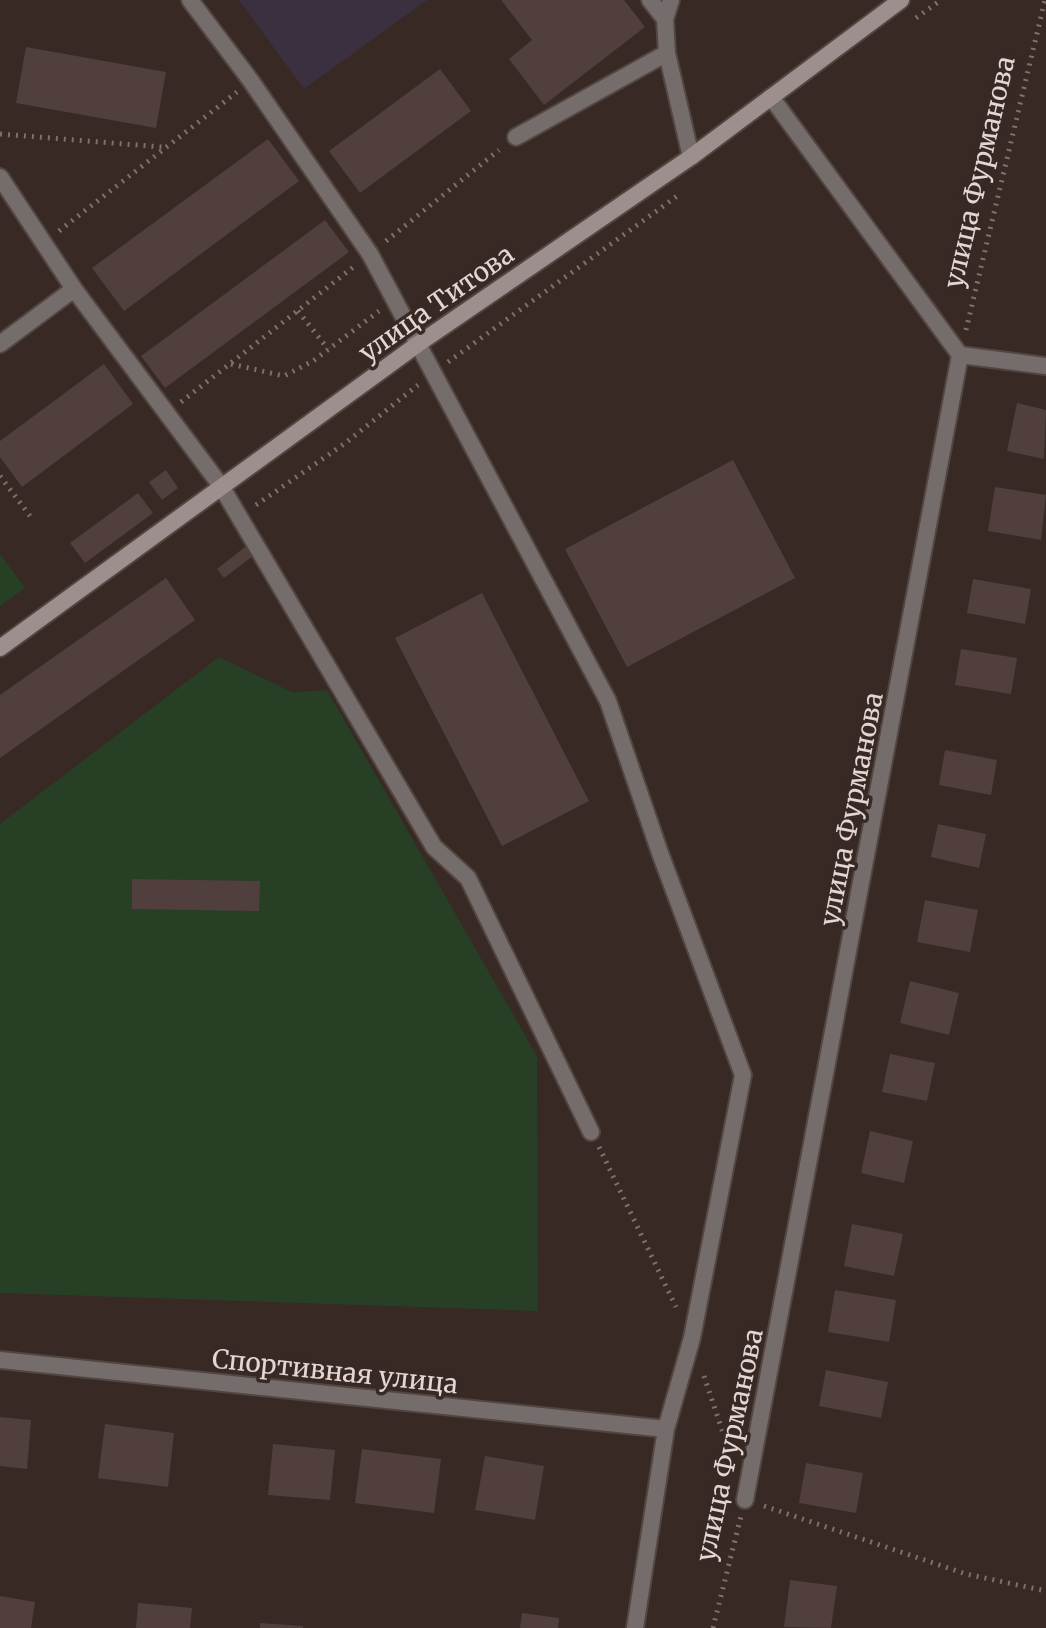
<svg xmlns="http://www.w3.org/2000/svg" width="1046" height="1628" viewBox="0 0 1046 1628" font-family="Merriweather,serif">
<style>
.industrial{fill:#3b303f}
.green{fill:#273f25}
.building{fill:#513f3d}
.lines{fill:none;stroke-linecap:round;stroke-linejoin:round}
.lane-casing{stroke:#534540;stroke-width:20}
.street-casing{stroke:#534540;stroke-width:20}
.secondary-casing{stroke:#534540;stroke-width:20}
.path{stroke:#7e716d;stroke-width:5;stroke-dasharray:2 6;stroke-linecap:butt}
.lane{stroke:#756c6c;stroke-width:16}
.street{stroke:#756c6c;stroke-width:16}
.secondary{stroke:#9e8f8f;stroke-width:16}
.labels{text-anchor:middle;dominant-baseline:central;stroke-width:7;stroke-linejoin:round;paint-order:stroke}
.street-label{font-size:26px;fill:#e2d7d4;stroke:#382924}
</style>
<rect width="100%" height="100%" fill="#382924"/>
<path class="industrial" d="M239,0H427L304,89Z"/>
<path class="green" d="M0,554L25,588L0,606Z
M219,657L292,692L327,690L537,1056L538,1311L0,1293V824Z"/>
<path class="building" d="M501,0H624L645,27L544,105L509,59L532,40Z
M26,47L166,72L156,128L16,103Z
M440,69L471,111L360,193L329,151Z
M268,139L299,181L124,311L92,268Z
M325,220L349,252L165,388L141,356Z
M104,364L133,404L22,487L0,457V441Z
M1017,403L1046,410L1044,459L1007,451Z
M733,460L795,578L627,667L565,549Z
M166,470L178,488L162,500L149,482Z
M995,487L1046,495L1041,540L988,531Z
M138,493L153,513L85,563L70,543Z
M250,543L257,553L224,578L217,569Z
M166,578L195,620L0,758V695Z
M973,579L1031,589L1025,624L967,613Z
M482,593L589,801L502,846L395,638Z
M961,649L1017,658L1011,694L955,685Z
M945,750L997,760L991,795L939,785Z
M938,824L986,834L979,868L931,857Z
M132,879L260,881L259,911L132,909Z
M925,900L978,910L970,952L917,942Z
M910,981L959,993L949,1035L900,1023Z
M890,1054L935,1063L927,1101L882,1092Z
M870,1131L913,1141L904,1183L861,1173Z
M852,1224L903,1234L894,1276L844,1266Z
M835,1290L896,1300L889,1342L828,1332Z
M826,1370L888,1382L881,1418L819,1406Z
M0,1417L31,1420L27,1469L0,1466Z
M105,1424L174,1433L168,1487L98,1478Z
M273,1444L335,1450L330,1500L268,1495Z
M362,1449L441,1459L434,1513L355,1503Z
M485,1456L544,1466L535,1520L475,1510Z
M806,1463L863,1473L856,1513L799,1503Z
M790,1580L837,1586L831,1628L784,1627Z
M0,1596L35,1602L31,1628H0Z
M138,1603L192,1608L190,1628H136Z
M522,1613L559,1618L558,1628H520Z
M260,1623L303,1626V1628H260Z"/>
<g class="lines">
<defs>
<path id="lane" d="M665,19L671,0
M667,53L691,157
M0,177L74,289L221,486L434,847L468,878L591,1132
M0,344L74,289"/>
<path id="street" d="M190,0L251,81L370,254L608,701L660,853L743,1075L692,1338L666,1429L635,1628
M771,97L960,355L1046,366
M516,137L667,53L665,19L650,0
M0,1360L666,1429
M745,1500L960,355"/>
<path id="secondary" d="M0,648L418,344L691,157L901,0"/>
</defs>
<use href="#lane" class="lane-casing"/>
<use href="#street" class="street-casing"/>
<use href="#secondary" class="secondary-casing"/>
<path class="path" d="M916,18L941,0
M0,134L162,147
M59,231L237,92
M386,241L499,150
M298,311L328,349
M966,330L1045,0
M448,362L680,194
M231,364L284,376L313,361L379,311
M181,402L356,265
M0,476L30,516
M256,505L344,444L418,385
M599,1147L676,1307
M704,1376L731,1457
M764,1506L966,1574L1046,1591
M713,1628L741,1516"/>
<use href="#lane" class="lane"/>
<use href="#street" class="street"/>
<use href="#secondary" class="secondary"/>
</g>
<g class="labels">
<g class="street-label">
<text transform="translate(979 172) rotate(-77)">улица Фурманова</text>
<text transform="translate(436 303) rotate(-35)">улица Титова</text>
<text transform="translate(851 809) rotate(-79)">улица Фурманова</text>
<text transform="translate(335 1371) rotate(6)">Спортивная улица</text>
<text transform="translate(729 1445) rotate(-78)">улица Фурманова</text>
</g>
</g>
</svg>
